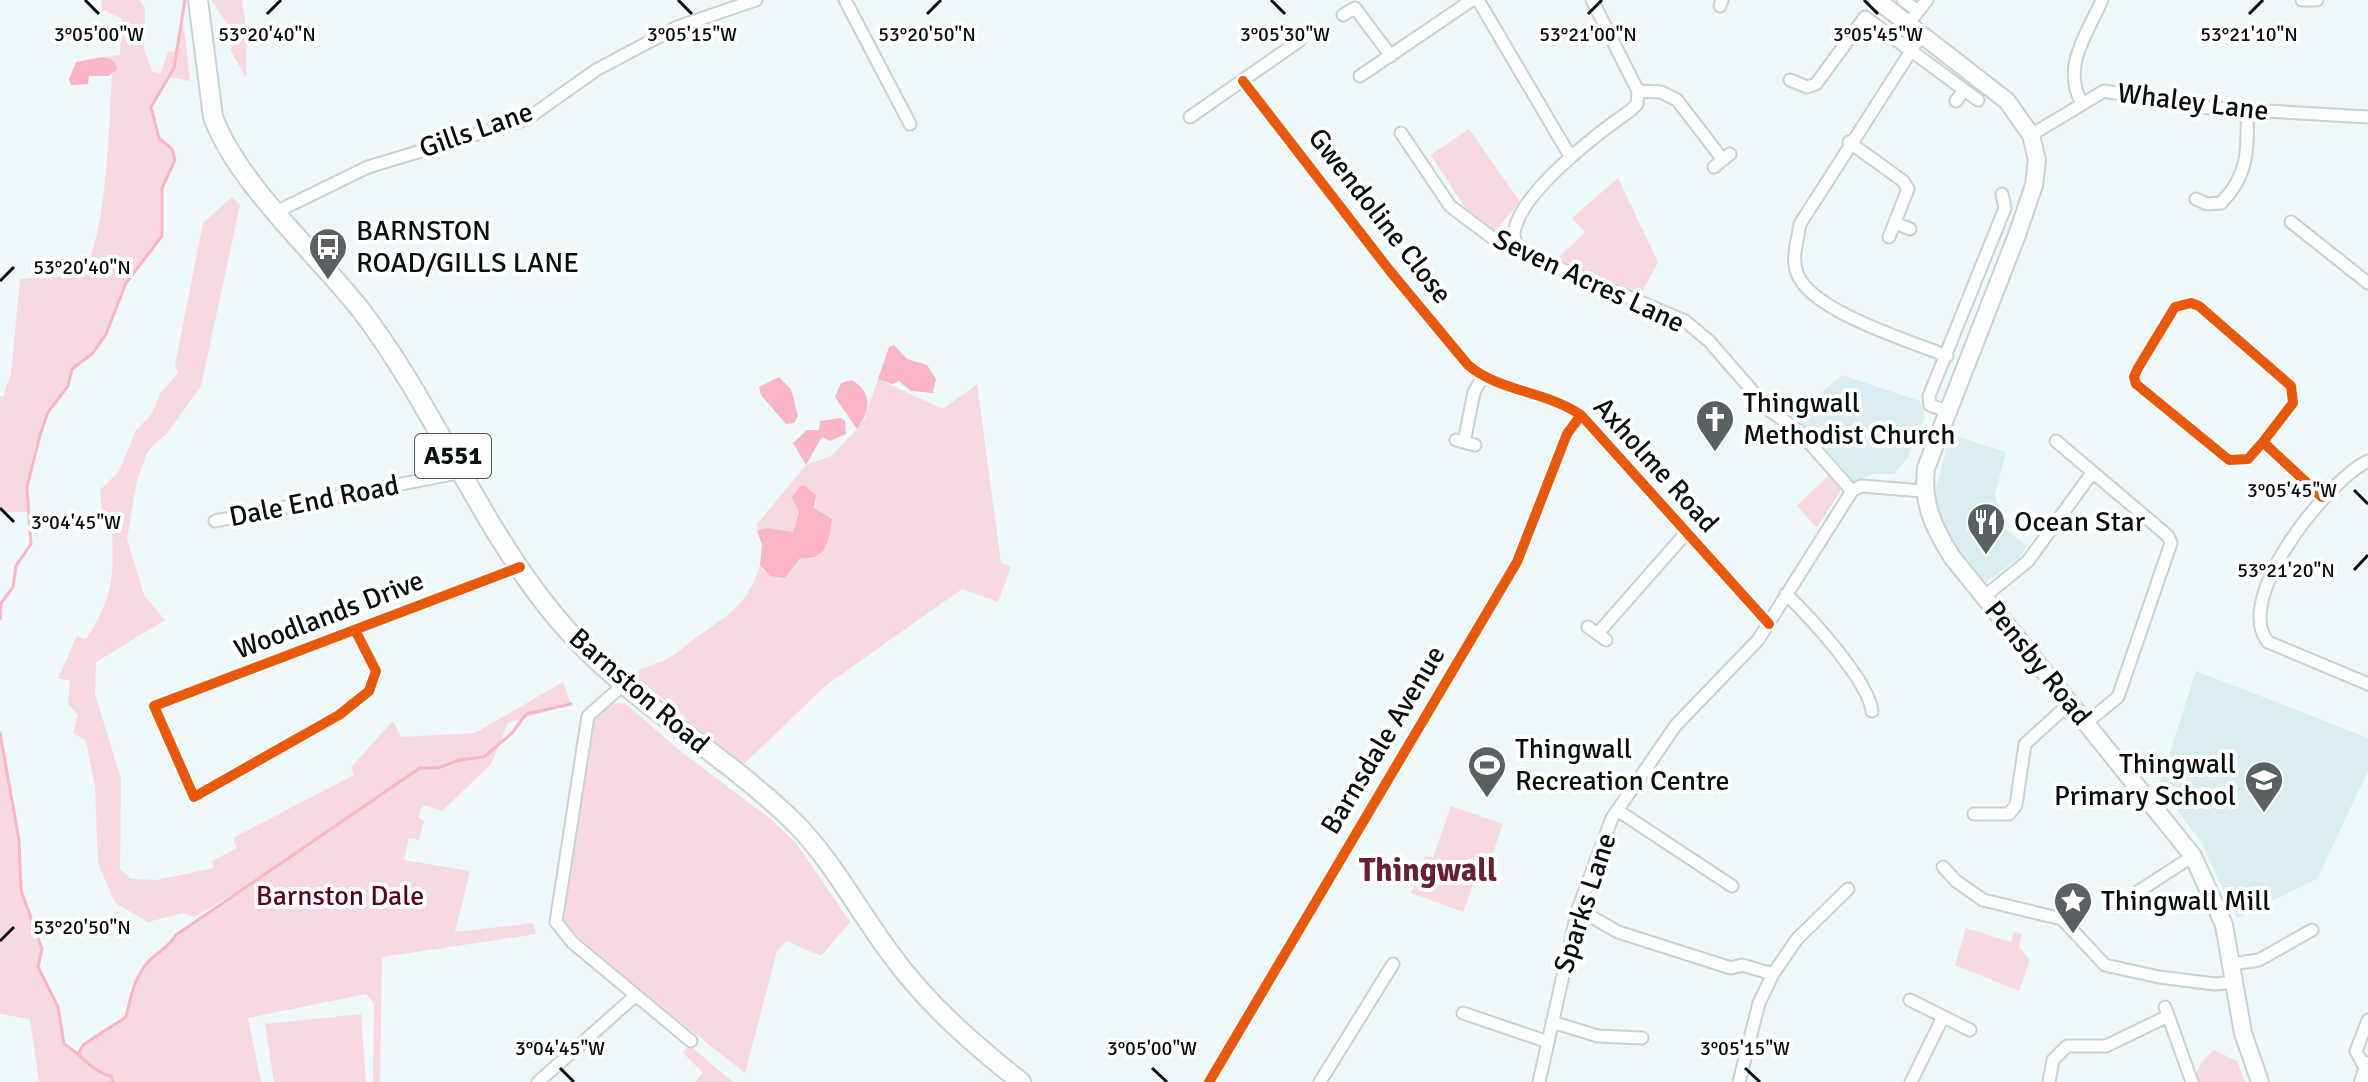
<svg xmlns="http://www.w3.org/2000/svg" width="2368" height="1082" viewBox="0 0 2368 1082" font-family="Signika,sans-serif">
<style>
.built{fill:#daeef2}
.green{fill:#f7d9e1}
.water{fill:#fab5c6}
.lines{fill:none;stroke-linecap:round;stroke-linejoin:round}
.stream{stroke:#fab5c6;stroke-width:3}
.minor-casing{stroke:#cad2d4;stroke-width:15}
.tertiary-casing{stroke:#cad2d4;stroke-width:18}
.secondary-casing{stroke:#cad2d4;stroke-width:20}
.primary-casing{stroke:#cad2d4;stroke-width:22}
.minor{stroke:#fdfefe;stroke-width:11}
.tertiary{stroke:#fdfefe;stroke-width:14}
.secondary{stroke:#fdfefe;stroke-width:16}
.primary{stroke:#fdfefe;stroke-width:18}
.cycleway-casing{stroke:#fff;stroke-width:15}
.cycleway{stroke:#e8590c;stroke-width:10}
.ticks{fill:none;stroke:#0a1012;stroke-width:3}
.labels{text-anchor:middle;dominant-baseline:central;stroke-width:8;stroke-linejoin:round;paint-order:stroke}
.shield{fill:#fff;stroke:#545859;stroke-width:2}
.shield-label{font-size:26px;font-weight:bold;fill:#0a1012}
.street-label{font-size:28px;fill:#0a1012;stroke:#fff}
.poi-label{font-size:28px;fill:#0a1012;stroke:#fff;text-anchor:start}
.park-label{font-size:28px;fill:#5c0027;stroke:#fff}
.quarter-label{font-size:32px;font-weight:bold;fill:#662136;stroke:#fff}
.ticks-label{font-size:20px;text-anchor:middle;fill:#0a1012;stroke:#fff;stroke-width:8;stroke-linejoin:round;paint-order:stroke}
</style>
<rect width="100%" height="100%" fill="#eff8fa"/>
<path class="built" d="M1842,375L1920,401L1925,417L1908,457L1894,474H1873L1849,484L1790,419Z
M1950,434L2006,452L1995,494L2005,529L2027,546L2021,556L1982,586L1951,546L1937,512L1935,492Z
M2196,671L2368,738V771L2317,879L2237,918L2201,842L2159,786Z"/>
<path class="green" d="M102,0H140L145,8L144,49L152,71L160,74L168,52L176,51L182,10L190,81L168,77L151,107L159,138L172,149L175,160L162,188V236L126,283L106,334L93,353L72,369C68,388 57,396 48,413C33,441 26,481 29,512H0V396H3L11,375L20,279C35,278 67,278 80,271C107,256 110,107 112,73L118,69L114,61L104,57L120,55L122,19L101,9Z
M211,0H242L247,35L246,78L231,51L233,32Z
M1469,129L1520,202L1493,233L1469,214L1431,155Z
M1618,178L1658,262L1640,296L1555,261L1585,232L1572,218Z
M232,197L240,205L201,386L169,431L148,451L137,480L127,539L144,595L165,620L96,662L95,694L121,779L120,869L131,879L157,880L213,868L212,861L237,848L233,838L354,775L351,767L393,721L401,737L475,733L563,682L571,704L508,723L491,764L442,811L423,805L418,817L424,821L419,840L409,838L404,860L470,871L455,932L533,923L536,934L382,957L380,1082H373L374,1003L366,994L248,1018L261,1082H39L30,1019L0,1014V733L19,840L21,890L42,949L38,967L58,1007L64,1045L79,1052L83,1045L126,1017C131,997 134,978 148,962C158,952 169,947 176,935L253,883L194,917L183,913L148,922L115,903L98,863L95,787L86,741L73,733L78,715L68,704L70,681L58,678L77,636L86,639C113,598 114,577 112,529L102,518L100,490L119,471L136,430L151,415L161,392L178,373L175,365L203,223Z
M878,379L943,409L977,384L1001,563L1011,567L998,602L962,589L825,686L743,765L636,677L640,669C673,659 673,655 700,635C732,612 747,605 760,565L764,572L792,566L800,557L811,559L816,500L799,512L793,532L767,528L757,531V524L806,465L831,456L857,429L865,418Z
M1829,475L1841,490L1817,528L1797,506Z
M614,703L626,704L679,750L772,820L796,843L850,922L821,956L787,941L777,951L745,1073L606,963L562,922L588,721Z
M1451,806L1503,824L1485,875L1477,874L1463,912L1411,893L1425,856L1433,858Z
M1966,928L2011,942L2014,932L2022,934L2019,947L2030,960L2019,991L1955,965Z
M361,1014L366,1082H274L265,1024Z
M689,1045L733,1082H695L703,1073L683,1053Z
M2214,1050L2237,1061L2245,1082H2198L2195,1076L2201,1063Z"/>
<path class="water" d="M104,57L114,61L118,69L108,76H89L88,84L71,85L69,79L76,62Z
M894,345L907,359L927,365L936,379L933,393L911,391L899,381L892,384L878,379L889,347Z
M779,377L791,389L798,416L794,423L786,424L761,395L759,387Z
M852,380C873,394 871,409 857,429L835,397L841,383Z
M841,418L845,421L846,434L830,441L822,437L806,465L793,443L807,430H819L820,421Z
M800,486H805L816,495L814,508L832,519C829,541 826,561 800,558L785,578L770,576L760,565L762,545L757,531L767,528L793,532L799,512L792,497Z"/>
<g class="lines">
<path class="stream" d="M0,619L1,603L13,587L16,566L31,544L27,487L40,435L48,412L68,386L72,369L93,353L106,334L126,283L162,236V188L175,160L172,149L159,138L151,107L174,68L185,0
M0,733L19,840L21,890L42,949L38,967L58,1007L64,1044C83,1055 90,1071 111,1076L113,1082
M79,1053L83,1045L126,1017C131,997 134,978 148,962C158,952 169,947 176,935L420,768H438L459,760L484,757L512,733L526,714L571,704"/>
<defs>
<path id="minor" d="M845,0L910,124
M1478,0L1570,156
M1592,0L1638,91L1661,92L1677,100L1723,160
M1903,0L1918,11
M2302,0H2317
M1720,6L1722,0
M1343,15L1355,8L1391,56
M1909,23L1927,0
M1922,34L1800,224C1798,239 1791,258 1797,273C1810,311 1910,341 1947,356
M1360,76L1472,0
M1790,80L1807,87L1816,84L1865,17L1978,100
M1243,81L1390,271L1468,365C1500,392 1546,391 1581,415L1769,624
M1956,101L1964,90
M2082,103C2061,68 2087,34 2102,0
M1190,117L1299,41
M1401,133L1450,206L1498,242L1685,321L1709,341L1769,410L1799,431L1852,491
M2031,135L2104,91L2196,107L2368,117
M1849,142L1903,181L1908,189L1889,237
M1714,167L1730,154
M2196,199L2207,204L2221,203C2249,175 2248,148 2247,110
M278,211L368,167L527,119L596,70L677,27L756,0
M2291,222L2368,283
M1895,223L1910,229
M1518,252C1517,246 1514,239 1514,233C1519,193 1598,133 1631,110L1637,104L1638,91
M1946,411L1930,405L1929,396L2005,208L2002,194
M1456,440L1475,445
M2056,441L2168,536L2171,543L2118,697L2086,723
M1464,442L1474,392L1483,377
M2263,442L2248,459L2229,460L2136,384L2134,377L2138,368L2175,307L2191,303L2199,306L2291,386L2293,403L2263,442L2322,497
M2368,461C2327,481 2232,599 2268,642L2368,684
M215,521L462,472
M1786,594C1810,617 1868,680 1872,711
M1985,596L2028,561L2092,473
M1588,627L1606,640
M355,630L376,671L369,691L339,715L194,797L154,706L520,567
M1599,632L1686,533
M623,685L588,716L556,922L573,943L691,1041
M1617,810L1732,886
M1974,814H2009L2016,805L2025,744L2070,703
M1943,867L1956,881L1983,900L2062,919L2105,965L2159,977L2215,984L2233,982
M2139,891L2193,856
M1578,909L1618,932L1731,968L1742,965L1773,974L1759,1003L1739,1082
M2232,964L2259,960L2312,930
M1773,974L1797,939L1848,889
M1910,1000L1970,1030
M2165,1007L2192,1082
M1463,1013L1548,1042
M1552,1022L1598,1036L1642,1038
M2366,1070L2356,1051L2368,1020
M538,1082L635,996
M1209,1082L1517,562L1567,434L1581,415
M1320,1082L1393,964
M1539,1082L1578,909L1612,818L1676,725L1758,640L1852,491L1861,486L1923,491
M1911,1082L1943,1017
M2049,1082L2053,1060L2067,1046H2106L2168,1016"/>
<path id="tertiary" d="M2362,1082L2368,1064"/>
<path id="secondary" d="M1877,0L2007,101L2031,135L2037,160L2034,185L2017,235L1926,468C1922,503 1933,527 1952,557L2193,856L2224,925L2243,1033L2260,1082"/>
<path id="primary" d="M198,0L213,117C238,184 314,251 360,309C434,405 477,522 555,616C623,699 720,749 796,824C833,862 858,910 890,953C927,1004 972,1043 1021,1082"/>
</defs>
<use href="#minor" class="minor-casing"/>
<use href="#tertiary" class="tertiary-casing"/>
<use href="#secondary" class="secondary-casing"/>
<use href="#primary" class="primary-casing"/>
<use href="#minor" class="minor"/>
<use href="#tertiary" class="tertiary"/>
<use href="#secondary" class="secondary"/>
<use href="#primary" class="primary"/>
<defs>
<path id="cycleway" d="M1243,81L1390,271L1468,365C1500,392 1546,391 1581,415L1769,624
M2263,442L2248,459L2229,460L2136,384L2134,377L2138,368L2175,307L2191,303L2199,306L2291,386L2293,403L2263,442L2322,497
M355,630L376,671L369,691L339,715L194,797L154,706L520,567
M1209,1082L1517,562L1567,434L1581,415"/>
</defs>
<use href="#cycleway" class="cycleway-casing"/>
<use href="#cycleway" class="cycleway"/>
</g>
<path class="ticks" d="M85,0L99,14M678,0L692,14M1271,0L1285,14M1864,0L1878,14M267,14L281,0M927,14L941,0M1588,14L1602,0M2249,14L2263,0M0,281L14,267M2354,490L2368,504M0,508L14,522M2354,570L2368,555M0,941L14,927M560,1068L574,1082M1152,1068L1167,1082M1745,1068L1760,1082"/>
<defs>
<symbol id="bus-pin" viewBox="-11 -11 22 30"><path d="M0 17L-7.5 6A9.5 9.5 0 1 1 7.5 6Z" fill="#5a6163" stroke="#fff"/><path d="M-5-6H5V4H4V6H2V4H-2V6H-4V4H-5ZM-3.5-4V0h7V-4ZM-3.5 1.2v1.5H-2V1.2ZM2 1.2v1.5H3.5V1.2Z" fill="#fff"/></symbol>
<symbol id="church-pin" viewBox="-11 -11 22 30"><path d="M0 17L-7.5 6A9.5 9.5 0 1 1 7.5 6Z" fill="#5a6163" stroke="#fff"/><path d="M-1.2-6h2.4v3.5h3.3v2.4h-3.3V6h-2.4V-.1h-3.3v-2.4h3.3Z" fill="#fff"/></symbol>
<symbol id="restaurant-pin" viewBox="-11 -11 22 30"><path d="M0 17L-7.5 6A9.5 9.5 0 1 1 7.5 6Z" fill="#5a6163" stroke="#fff"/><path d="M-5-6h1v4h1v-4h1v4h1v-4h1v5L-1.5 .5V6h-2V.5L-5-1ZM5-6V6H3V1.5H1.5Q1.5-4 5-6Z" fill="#fff"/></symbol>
<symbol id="stadium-pin" viewBox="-11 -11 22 30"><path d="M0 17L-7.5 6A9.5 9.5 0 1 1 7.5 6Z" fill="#5a6163" stroke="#fff"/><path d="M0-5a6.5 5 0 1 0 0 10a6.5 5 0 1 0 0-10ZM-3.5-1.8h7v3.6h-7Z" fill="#fff"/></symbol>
<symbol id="school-pin" viewBox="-11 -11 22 30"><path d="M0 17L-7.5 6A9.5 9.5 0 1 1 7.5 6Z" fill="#5a6163" stroke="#fff"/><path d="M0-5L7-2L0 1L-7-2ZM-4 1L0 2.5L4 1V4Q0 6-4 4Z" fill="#fff"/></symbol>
<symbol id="sight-pin" viewBox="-11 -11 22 30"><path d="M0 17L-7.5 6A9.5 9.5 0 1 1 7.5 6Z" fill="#5a6163" stroke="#fff"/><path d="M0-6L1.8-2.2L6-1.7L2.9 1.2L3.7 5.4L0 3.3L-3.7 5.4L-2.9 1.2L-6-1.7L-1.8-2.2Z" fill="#fff"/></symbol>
</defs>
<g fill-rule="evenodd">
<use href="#bus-pin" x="306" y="225" width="44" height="60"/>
<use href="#church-pin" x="1693" y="397" width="44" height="60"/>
<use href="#restaurant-pin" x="1964" y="500" width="44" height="60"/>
<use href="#stadium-pin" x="1465" y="743" width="44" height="60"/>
<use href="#school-pin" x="2242" y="758" width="44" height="60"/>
<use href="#sight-pin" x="2051" y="879" width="44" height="60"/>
</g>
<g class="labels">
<rect class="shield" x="415" y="434" width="76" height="44" rx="6"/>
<g class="shield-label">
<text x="453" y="456">A551</text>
</g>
<g class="street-label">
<text transform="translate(2193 102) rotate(7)">Whaley Lane</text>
<text transform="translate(476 130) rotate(-19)">Gills Lane</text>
<text transform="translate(1380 216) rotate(52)">Gwendoline Close</text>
<text transform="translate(1589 281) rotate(25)">Seven Acres Lane</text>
<text transform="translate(1656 465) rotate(48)">Axholme Road</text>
<text transform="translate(314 501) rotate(-11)">Dale End Road</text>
<text transform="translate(329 615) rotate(-21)">Woodlands Drive</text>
<text transform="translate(2038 663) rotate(51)">Pensby Road</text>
<text transform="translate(639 691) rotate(41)">Barnston Road</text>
<text transform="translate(1383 740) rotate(-59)">Barnsdale Avenue</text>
<text transform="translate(1585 903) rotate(-72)">Sparks Lane</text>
</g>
<g class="poi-label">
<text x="356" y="231">BARNSTON<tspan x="356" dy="32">ROAD/GILLS LANE</tspan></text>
<text x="1743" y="403">Thingwall<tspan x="1743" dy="32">Methodist Church</tspan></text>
<text x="2014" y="522">Ocean Star</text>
<text x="1515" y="749">Thingwall<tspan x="1515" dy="32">Recreation Centre</tspan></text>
<text x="2236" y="764" text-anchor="end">Thingwall<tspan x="2236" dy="32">Primary School</tspan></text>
<text x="2101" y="901">Thingwall Mill</text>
</g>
<g class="park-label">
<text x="340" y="896">Barnston Dale</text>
</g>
<g class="quarter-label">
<text x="1428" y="870">Thingwall</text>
</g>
</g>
<g class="ticks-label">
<text x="99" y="41">3°05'00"W</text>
<text x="267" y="41">53°20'40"N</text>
<text x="692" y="41">3°05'15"W</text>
<text x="927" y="41">53°20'50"N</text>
<text x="1285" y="41">3°05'30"W</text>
<text x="1588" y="41">53°21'00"N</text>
<text x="1878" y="41">3°05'45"W</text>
<text x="2249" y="41">53°21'10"N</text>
<text x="82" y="274">53°20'40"N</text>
<text x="2292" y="497">3°05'45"W</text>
<text x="76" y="529">3°04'45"W</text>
<text x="2286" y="577">53°21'20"N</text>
<text x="82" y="934">53°20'50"N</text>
<text x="560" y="1055">3°04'45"W</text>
<text x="1152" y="1055">3°05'00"W</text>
<text x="1745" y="1055">3°05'15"W</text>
</g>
</svg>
